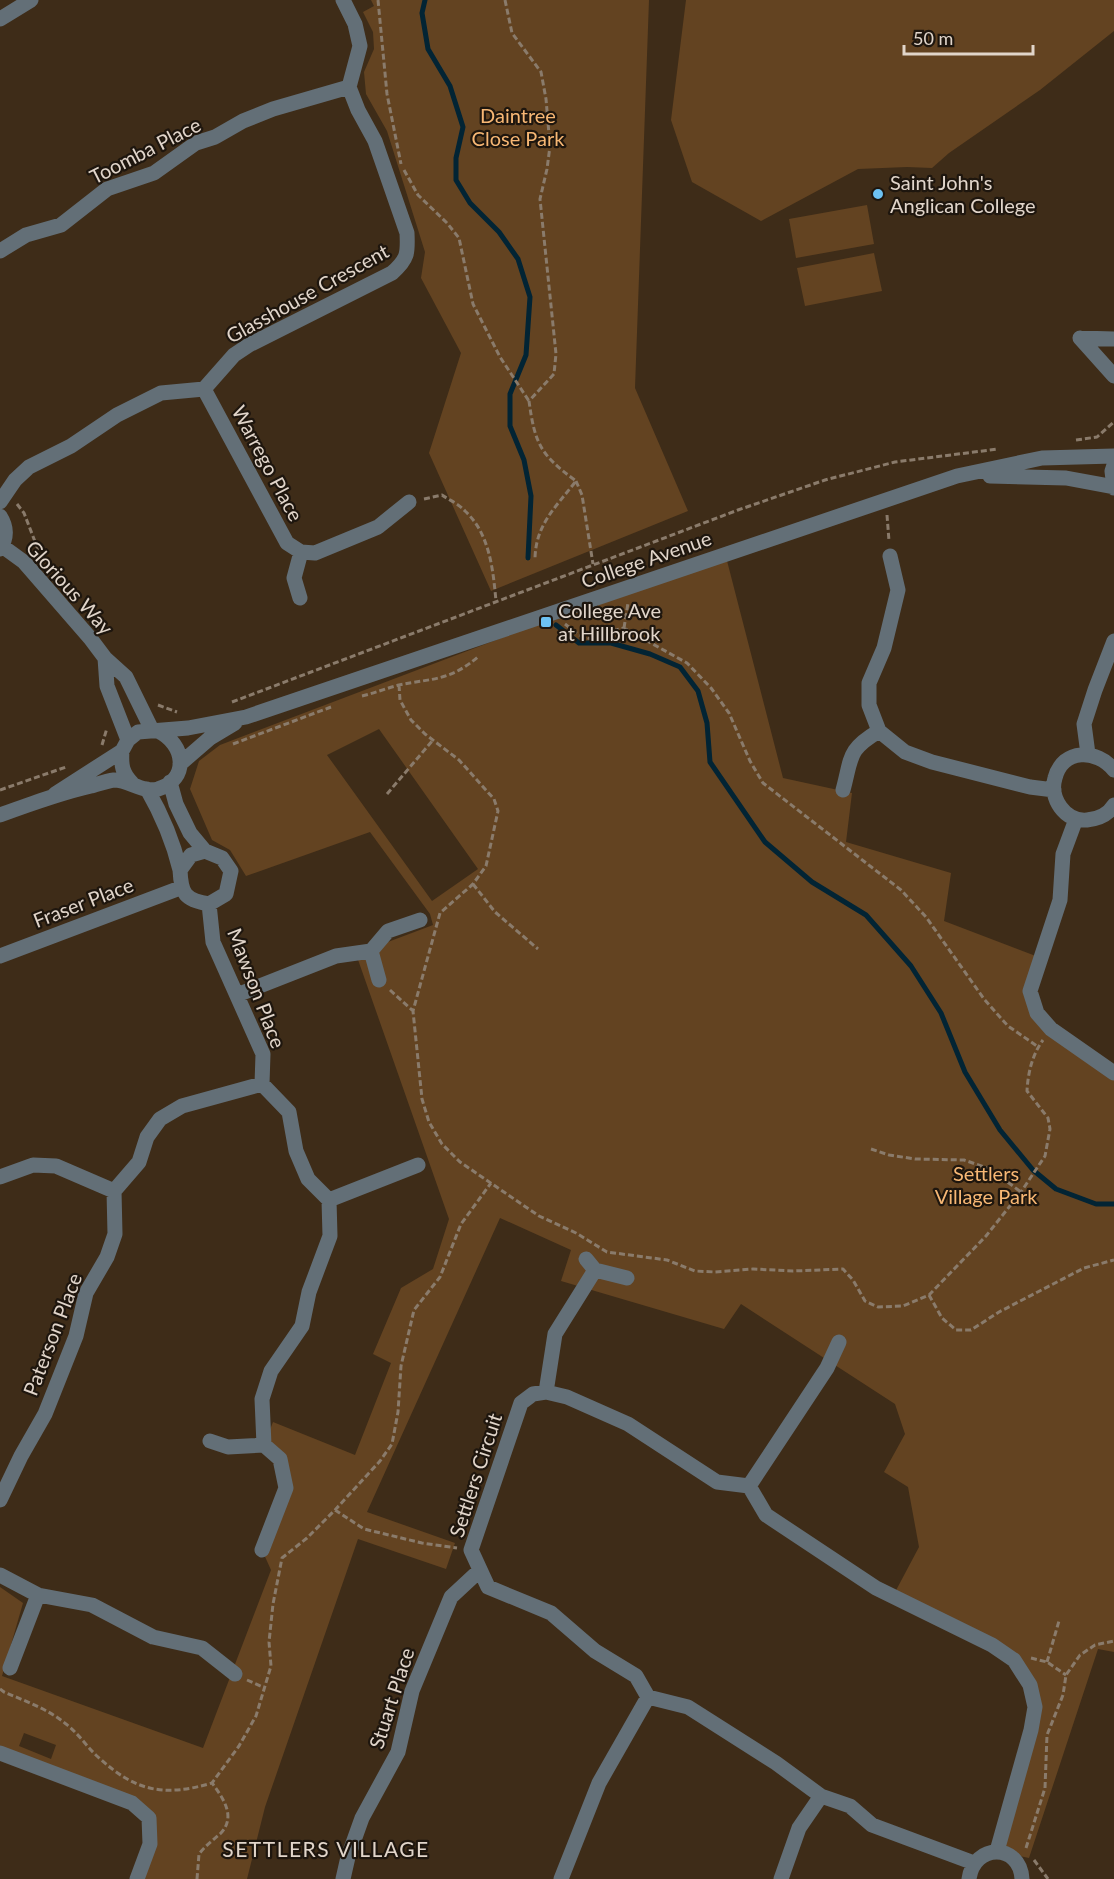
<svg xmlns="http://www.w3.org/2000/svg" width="1114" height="1879" viewBox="0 0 1114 1879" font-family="Lato,sans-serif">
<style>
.green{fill:#634321;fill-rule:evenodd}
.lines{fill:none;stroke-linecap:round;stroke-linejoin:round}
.stream{stroke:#022434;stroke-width:5}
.path{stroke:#8a7b6b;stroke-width:3;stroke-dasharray:6 3;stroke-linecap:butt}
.minor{stroke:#636f77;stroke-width:15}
.poi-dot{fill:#6dc2f3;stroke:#1e160e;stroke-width:2}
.labels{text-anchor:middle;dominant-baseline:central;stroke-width:4.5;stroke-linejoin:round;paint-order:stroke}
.park-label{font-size:20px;fill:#f7b774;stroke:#1e160e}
.street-label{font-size:20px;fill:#e1d5ca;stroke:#1e160e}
.poi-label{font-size:20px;fill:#e1d5ca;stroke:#1e160e;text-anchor:start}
.neighbourhood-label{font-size:21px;letter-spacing:1.5px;fill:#e1d5ca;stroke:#1e160e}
</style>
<rect width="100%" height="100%" fill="#3e2c18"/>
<path class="green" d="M371,0H649L635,388L688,511L491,591L429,453L461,353L421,278L425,252L387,131L366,94L364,72L374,49L373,32L363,12L374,6Z
M686,0H1114V31L1040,90L949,153L932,168L907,167L858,169L761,221L692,182L671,120Z
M867,205L874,244L796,258L789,219Z
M874,253L882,291L805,306L797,268Z
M725,553L783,778L852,793L846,842L951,873L944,921L1041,958L1030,991L1037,1013L1114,1073V1652L1098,1649L1029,1858L997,1851L1035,1707L1014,1660L893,1596L919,1547L908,1487L884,1472L905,1434L895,1404L741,1304L724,1329L561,1281L571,1250L500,1218L367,1512L455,1543L446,1569L358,1539L265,1807L247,1879H137L148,1817L0,1753V1587L23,1603L2,1676L203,1748L271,1570L262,1550L286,1488L264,1445L273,1422L355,1455L391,1363L373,1354L401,1288L433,1269L449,1219L356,954L433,925L430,914L370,832L246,876L230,850L212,840L190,789L199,761L220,745ZM379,729L478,869L432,901L327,755ZM24,1733L56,1745L51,1759L19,1746Z"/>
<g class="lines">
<path class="stream" d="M425,0L422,13L428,49L450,86L463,127L456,158V180L470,203L499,232L518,259L530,297L526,355L510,394V426L524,460L531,496L528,558
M556,625L579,643H611L650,654L680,667L698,691L707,723L710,762L765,842L812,882L866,915L911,966L941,1013L965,1072L1000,1130L1033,1170L1056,1189L1096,1204H1114"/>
<path class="path" d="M378,0L387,94L401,164
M505,0L512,33L541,72L546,99L550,146L547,169L540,199L556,354L554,374L529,401C535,445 541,455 576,481C556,507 536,524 535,558
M404,170L418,195L447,223L459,238L473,304L500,357L529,401
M1076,440L1097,437L1114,422
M576,481L582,495L593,564
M424,499L442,495C449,500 459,504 465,511C490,534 493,570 496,601
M17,504L24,513L39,552
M887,515L889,541
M565,624L579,635L591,639L607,632L624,628L687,663L711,688L729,713L750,761L763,783L901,890L926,917L984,999L1008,1026L1037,1046
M624,628L628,603
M399,685L400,700L411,720L425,734L459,760L494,799L498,811L486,866L473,884L440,913L413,1011L422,1099L429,1122L442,1144L460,1162L539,1216L576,1233L607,1252L667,1260L695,1271L715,1272L753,1269L793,1271L843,1269L853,1280L865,1301L878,1307L903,1306L929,1295L986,1236L1021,1192L1045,1156L1050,1129L1048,1118L1027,1091C1028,1073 1032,1055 1043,1040
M362,696C375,693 387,688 399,685C434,678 450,681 479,656
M232,702L738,510L825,480L895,462L998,449
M158,705L177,712
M233,744L331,707
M102,745L107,728
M0,790L66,767
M387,794L433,740
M473,884L495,912L538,949
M390,990L413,1011
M871,1149L889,1155L915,1159L964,1160L990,1169L1021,1192
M929,1295L942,1318L956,1330H971L999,1312L1084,1268L1114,1260
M335,1510L364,1529L422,1543L457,1548
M1031,1658L1047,1662L1066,1675
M1047,1662L1059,1621
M247,1680L265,1688
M0,1689L4,1692C25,1701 48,1709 66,1724C78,1733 87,1747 98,1757C136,1792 164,1797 212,1783L239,1746L256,1716L271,1666L269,1642L273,1604L282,1558L307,1538L335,1510L380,1461L392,1444L398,1412L401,1366L414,1310L440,1277L461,1224L491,1183
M1026,1848L1045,1788L1047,1735L1063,1695L1066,1675L1080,1655L1095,1645L1114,1641
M1034,1860L1048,1879
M197,1879L199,1854C205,1846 213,1840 220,1834C237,1817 223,1798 212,1783"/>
<path class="minor" d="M0,19L31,0
M0,251L26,235L61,225L107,189L154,173L196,143L215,137L243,121L273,109L349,87
M1080,338L1114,376
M1080,338L1114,339
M204,389L287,543L301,552L315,553L378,527L409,502
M1114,465L1112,471L1114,488
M990,476L1066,478L1114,487
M0,502L15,480L29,467L71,446L117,415L161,393L204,389L234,355L249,345L392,273C408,259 408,253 407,233L375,141L358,110L349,87L360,46L355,24L343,0
M0,516C7,527 7,538 0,549
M2,546L24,562L90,638L105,658L126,677L152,730
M890,556L898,590L884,648L869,683V705L879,731L905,752L932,762L1030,787L1054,790
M300,598L294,578L301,552
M105,658L107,686L128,740
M122,751C121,765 122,773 132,783
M1088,754L1084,724L1095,690L1114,641
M180,764L210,738L235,723
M1114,770C1097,749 1063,748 1055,778C1049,798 1065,822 1087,820C1098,819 1108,815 1114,805
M170,782L176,804L190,833L205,851L222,858L231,871L226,894L209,904C185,900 181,894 180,870L191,855L205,851
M147,789C162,815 173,841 180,870
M843,790C852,757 847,750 879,731
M55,794L122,751L128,740L138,732L188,728L246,717L957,476L1042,458L1114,456
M0,815C30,804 60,793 91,786C98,784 107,781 114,780C129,780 143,793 158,789C190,779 185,744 158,731
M1076,819L1063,854L1060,900L1030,991L1037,1013L1051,1029L1114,1073
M209,904L213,942L263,1054L262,1084L289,1112L296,1151L308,1179L329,1200L330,1236L309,1292L302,1326L271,1371L262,1399L264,1445L228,1447L210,1441
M0,956L180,888
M379,980L371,951L388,931L420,920
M237,995L336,956L371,951
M0,1177L33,1165L56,1166L114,1191
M329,1200L418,1165
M586,1259L595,1270L627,1278
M546,1392L555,1334L595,1270
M749,1486L827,1368L839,1342
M0,1500L21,1456L45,1414L76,1336L86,1293L107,1257L115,1234L114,1191L139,1162L147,1137L160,1119L182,1106L262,1084
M262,1550L286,1488L280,1459L264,1445
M0,1575L38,1595L92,1605L153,1637L202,1648L235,1674
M10,1668L38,1595
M0,1753L132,1803L149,1818L150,1844L137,1879
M974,1863L872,1825L850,1806L821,1796L776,1763L688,1707L648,1697L636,1676L595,1651L551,1613L488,1587L471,1550L521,1403L533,1394L546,1392L567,1397L628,1424L717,1482L749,1486L766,1515L876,1588L992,1645L1014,1660L1030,1685L1035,1707L1031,1730L997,1851
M343,1879L348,1857L362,1818L398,1752L412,1691L451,1597L479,1571
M561,1879L599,1783L648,1697
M781,1879L799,1828L821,1796
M969,1879C974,1843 1020,1843 1022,1879"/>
</g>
<g class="poi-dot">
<circle cx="878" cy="194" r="6"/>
<rect x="540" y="616" width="12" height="12" rx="3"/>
</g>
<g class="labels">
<g class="park-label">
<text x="518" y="115">Daintree<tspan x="518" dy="23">Close Park</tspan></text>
<text x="986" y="1173">Settlers<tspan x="986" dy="23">Village Park</tspan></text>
</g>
<g class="street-label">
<text transform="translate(145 150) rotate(-27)">Toomba Place</text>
<text transform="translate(307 293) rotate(-29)">Glasshouse Crescent</text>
<text transform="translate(268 463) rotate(62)">Warrego Place</text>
<text transform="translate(646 559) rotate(-19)">College Avenue</text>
<text transform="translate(70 587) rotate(48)">Glorious Way</text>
<text transform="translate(83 902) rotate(-21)">Fraser Place</text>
<text transform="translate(257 988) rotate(69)">Mawson Place</text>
<text transform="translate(52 1334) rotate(-69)">Paterson Place</text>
<text transform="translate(475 1475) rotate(-72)">Settlers Circuit</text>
<text transform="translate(391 1698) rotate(-72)">Stuart Place</text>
</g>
<g class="poi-label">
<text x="890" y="182">Saint John's<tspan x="890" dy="23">Anglican College</tspan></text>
<text x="558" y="610">College Ave<tspan x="558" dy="23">at Hillbrook</tspan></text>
</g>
<g class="neighbourhood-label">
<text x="326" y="1848">SETTLERS VILLAGE</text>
</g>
</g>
<path d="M904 45v9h129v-9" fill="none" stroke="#e1d5ca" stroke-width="3"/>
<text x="913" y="45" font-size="18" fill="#e1d5ca" stroke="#1e160e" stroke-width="4.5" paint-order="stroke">50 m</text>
</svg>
